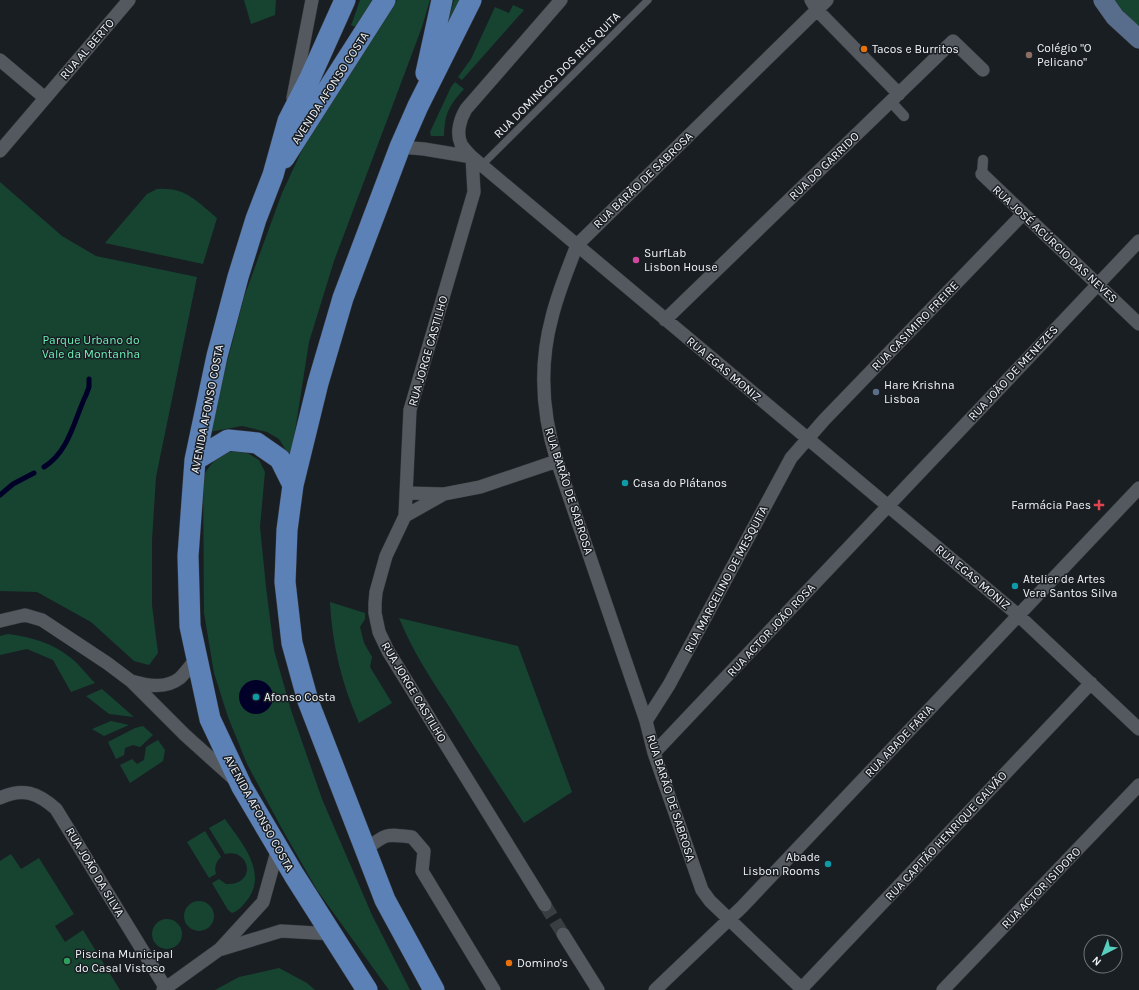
<svg xmlns="http://www.w3.org/2000/svg" width="1139" height="990" viewBox="0 0 1139 990" font-family="Karla,sans-serif">
<style>
.green{fill:#164431}
.water{fill:#000028}
.lines{fill:none;stroke-linecap:round;stroke-linejoin:round}
.stream{stroke:#000028;stroke-width:5}
.minor-tunnel{stroke:#393e43;stroke-width:13;stroke-dasharray:13 6;stroke-linecap:butt}
.service-casing{stroke:#34373b;stroke-width:8}
.pedestrian-casing{stroke:#34373b;stroke-width:11}
.minor-casing{stroke:#34373b;stroke-width:14}
.secondary-casing{stroke:#34373b;stroke-width:20}
.primary-casing{stroke:#34373b;stroke-width:22}
.service{stroke:#545960;stroke-width:7}
.pedestrian{stroke:#545960;stroke-width:10}
.minor{stroke:#545960;stroke-width:13}
.secondary{stroke:#586d8c;stroke-width:19}
.primary{stroke:#5c81b7;stroke-width:21}
.food-dot{fill:#e8710a;stroke:#191e23;stroke-width:1.5}
.education-dot{fill:#8d6e63;stroke:#191e23;stroke-width:1.5}
.hotel-dot{fill:#d1479c;stroke:#191e23;stroke-width:1.5}
.service-dot{fill:#5c6f8a;stroke:#191e23;stroke-width:1.5}
.culture-dot{fill:#0f9aa8;stroke:#191e23;stroke-width:1.5}
.health-dot{fill:#e0444e;stroke:#191e23;stroke-width:1.5}
.leisure-dot{fill:#2e9e5b;stroke:#191e23;stroke-width:1.5}
.labels{text-anchor:middle;dominant-baseline:central;stroke-width:3;stroke-linejoin:round;paint-order:stroke}
.poi-label{font-size:12px;fill:#f1f4f8;stroke:#191e23;text-anchor:start}
.street-label{font-size:12px;fill:#f1f4f8;stroke:#191e23}
.park-label{font-size:12px;fill:#6ef1b9;stroke:#191e23}
</style>
<rect width="100%" height="100%" fill="#191e23"/>
<path class="green" d="M244,0H276L275,15L251,24Z
M360,0H372L356,26H353L351,25L352,23Z
M397,0H430L422,27L389,115L334,261L309,342L293,444L292,460L279,439L267,432L242,426L209,432L244,297L282,193L310,133Z
M454,0H465L444,33Z
M1114,0H1139V27L1127,16Z
M513,5L524,10L462,80L458,77L471,59L495,7L509,13Z
M455,82L464,89C448,107 445,113 444,136H431L430,132L451,87Z
M0,182L62,236L96,256L197,277L156,477L152,540V605L158,653L149,665L134,661L91,622L37,592L0,591Z
M157,189C186,187 196,201 217,218L203,264L105,243L147,194Z
M239,451L249,454L259,460L265,472L260,527L266,587L274,650L291,710L322,799L372,915L410,990H389L317,890L281,827L247,764L228,717L214,673L204,613L203,477C208,467 217,455 229,452C232,451 236,451 239,451Z
M330,602L365,613V619L360,627L364,643L372,657L370,667L392,703L359,723C342,684 332,645 330,602Z
M399,618L518,646L572,792L524,823C499,785 474,747 450,708C431,679 412,650 399,618Z
M8,634C32,637 52,643 71,658C80,665 87,675 95,683L71,692L53,660L27,649L0,655V636Z
M102,689L134,717L109,714L86,696Z
M111,721L129,725L104,736L92,729Z
M143,726L153,735L140,747L133,745L125,748L124,755L116,759L108,742L135,728Z
M158,740L165,750L163,761L130,783L120,765L132,759L137,764L144,760L146,747Z
M225,819C240,841 268,871 248,899C244,904 239,911 232,913L228,910L212,883L219,879L226,884C257,886 251,848 225,854L209,828Z
M205,831L221,857C216,861 214,868 216,874L209,878L187,842Z
M11,854L21,869L39,858L74,914L55,926L65,942L83,930L120,990H0V861Z
M184 916a15 15 0 1 1 30 0a15 15 0 1 1-30 0Z
M152 934a15 15 0 1 1 30 0a15 15 0 1 1-30 0Z
M279,968L307,983L315,990H215L239,977Z"/>
<path class="water" d="M239 697a17 17 0 1 1 34 0a17 17 0 1 1-34 0Z"/>
<g class="lines">
<path class="stream" d="M44,467C69,452 74,420 86,395L89,387V379
M0,495L13,484L34,473"/>
<path class="minor-tunnel" d="M545,905L563,934"/>
<defs>
<path id="service" d="M482,165L648,0"/>
<path id="pedestrian" d="M891,102L904,116
M982,174L983,160"/>
<path id="minor" d="M561,0L466,109C460,119 456,133 461,144C464,149 468,153 472,157L1018,615L1139,729
M811,0L817,10L899,94
M0,60L45,98
M293,98L312,0
M400,147L424,149L472,157
M0,151L129,0
M472,157L474,192L410,410L405,516L386,556L376,592L375,603V613L379,632L388,651L545,905
M982,174L1139,324
M665,320L953,41L983,70
M406,493L444,494
M405,516L444,494L480,487L557,461
M0,621L25,615L42,620L107,663L131,681L185,735L235,780
M131,681C148,686 166,689 180,678C186,672 191,665 196,659
M646,721L669,685L791,458L824,420L1023,214
M654,753L1139,241
M0,798C23,787 38,793 56,809L165,987
M366,849C387,833 386,834 412,837L424,851L422,871L494,990
M563,934L598,990
M222,949L281,931L333,934
M802,988L1091,683
M163,990L220,949L263,902L278,848
M655,990L742,907L1139,488
M803,990L710,901L702,890L654,753L646,721L557,461C542,414 539,365 552,317C558,292 568,269 577,245L827,0
M943,990L1139,785"/>
<path id="secondary" d="M1103,0L1115,17L1139,39"/>
<path id="primary" d="M345,0L310,78L288,121L273,175L256,219L238,277L217,356L195,460L188,556L190,626L210,719L242,787L294,875L367,990
M426,73L442,0
M284,158L385,0
M195,460L228,440L257,443L280,459L293,485
M434,990L385,900L308,701L292,643L285,582L287,530L293,485L318,383L343,298L400,147L418,106L471,0"/>
</defs>
<use href="#service" class="service-casing"/>
<use href="#pedestrian" class="pedestrian-casing"/>
<use href="#minor" class="minor-casing"/>
<use href="#secondary" class="secondary-casing"/>
<use href="#primary" class="primary-casing"/>
<use href="#service" class="service"/>
<use href="#pedestrian" class="pedestrian"/>
<use href="#minor" class="minor"/>
<use href="#secondary" class="secondary"/>
<use href="#primary" class="primary"/>
</g>
<g class="food-dot">
<circle cx="864" cy="49" r="4"/>
<circle cx="509" cy="963" r="4"/>
</g>
<circle class="education-dot" cx="1029" cy="55" r="4"/>
<circle class="hotel-dot" cx="636" cy="260" r="4"/>
<circle class="service-dot" cx="876" cy="392" r="4"/>
<g class="culture-dot">
<circle cx="625" cy="483" r="4"/>
<circle cx="1015" cy="586" r="4"/>
<circle cx="256" cy="697" r="4"/>
<circle cx="828" cy="864" r="4"/>
</g>
<path class="health-dot" d="M1097 499h4v4h4v4h-4v4h-4v-4h-4v-4h4z"/>
<circle class="leisure-dot" cx="67" cy="961" r="4"/>
<g class="labels">
<g class="poi-label">
<text x="1037" y="48">Colégio "O<tspan x="1037" dy="14">Pelicano"</tspan></text>
<text x="872" y="49">Tacos e Burritos</text>
<text x="644" y="253">SurfLab<tspan x="644" dy="14">Lisbon House</tspan></text>
<text x="884" y="385">Hare Krishna<tspan x="884" dy="14">Lisboa</tspan></text>
<text x="633" y="483">Casa do Plátanos</text>
<text x="1091" y="505" text-anchor="end">Farmácia Paes</text>
<text x="1023" y="579">Atelier de Artes<tspan x="1023" dy="14">Vera Santos Silva</tspan></text>
<text x="264" y="697">Afonso Costa</text>
<text x="820" y="857" text-anchor="end">Abade<tspan x="820" dy="14">Lisbon Rooms</tspan></text>
<text x="75" y="954">Piscina Municipal<tspan x="75" dy="14">do Casal Vistoso</tspan></text>
<text x="517" y="963">Domino's</text>
</g>
<g class="street-label">
<text transform="translate(87 49) rotate(-49)">RUA AL BERTO</text>
<text transform="translate(557 75) rotate(-45)">RUA DOMINGOS DOS REIS QUITA</text>
<text transform="translate(330 88) rotate(-57)">AVENIDA AFONSO COSTA</text>
<text transform="translate(824 166) rotate(-44)">RUA DO GARRIDO</text>
<text transform="translate(643 180) rotate(-44)">RUA BARÃO DE SABROSA</text>
<text transform="translate(1055 244) rotate(43)">RUA JOSÉ ACÚRCIO DAS NEVES</text>
<text transform="translate(915 326) rotate(-46)">RUA CASIMIRO FREIRE</text>
<text transform="translate(428 351) rotate(-74)">RUA JORGE CASTILHO</text>
<text transform="translate(724 369) rotate(40)">RUA EGAS MONIZ</text>
<text transform="translate(1013 373) rotate(-47)">RUA JOÃO DE MENEZES</text>
<text transform="translate(207 409) rotate(-79)">AVENIDA AFONSO COSTA</text>
<text transform="translate(569 491) rotate(72)">RUA BARÃO DE SABROSA</text>
<text transform="translate(973 577) rotate(40)">RUA EGAS MONIZ</text>
<text transform="translate(726 579) rotate(-62)">RUA MARCELINO DE MESQUITA</text>
<text transform="translate(771 630) rotate(-47)">RUA ACTOR JOÃO ROSA</text>
<text transform="translate(414 692) rotate(59)">RUA JORGE CASTILHO</text>
<text transform="translate(899 741) rotate(-47)">RUA ABADE FARIA</text>
<text transform="translate(671 798) rotate(72)">RUA BARÃO DE SABROSA</text>
<text transform="translate(259 813) rotate(61)">AVENIDA AFONSO COSTA</text>
<text transform="translate(946 836) rotate(-47)">RUA CAPITÃO HENRIQUE GALVÃO</text>
<text transform="translate(95 872) rotate(59)">RUA JOÃO DA SILVA</text>
<text transform="translate(1041 888) rotate(-46)">RUA ACTOR ISIDORO</text>
</g>
<g class="park-label">
<text x="91" y="340">Parque Urbano do<tspan x="91" dy="14">Vale da Montanha</tspan></text>
</g>
</g>
<g transform="translate(1103 954) rotate(222)"><circle r="19" fill="#191e23" stroke="#6f7478"/>
<path d="M0-3L7 15L0 10L-7 15Z" fill="#58cebf"/>
<text y="-6" font-size="11" font-weight="bold" text-anchor="middle" fill="#f1f4f8">N</text>
</g>
</svg>
